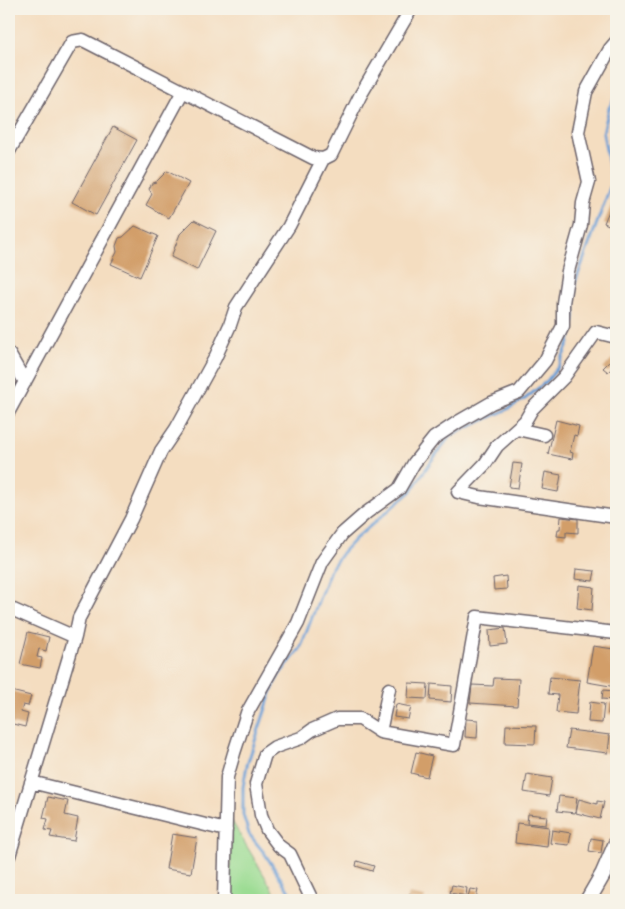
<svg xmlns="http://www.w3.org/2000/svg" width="625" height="909" viewBox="0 0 625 909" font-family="Sriracha,sans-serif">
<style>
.green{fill:#9bdc93;stroke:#5e7f67}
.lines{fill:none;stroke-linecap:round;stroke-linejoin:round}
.stream{stroke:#699ed6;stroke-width:3}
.building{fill:#d29e69}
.minor-casing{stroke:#6c636a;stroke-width:15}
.major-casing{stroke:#6c636a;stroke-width:18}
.minor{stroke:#fff;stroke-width:12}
.major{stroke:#fff;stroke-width:15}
</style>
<rect width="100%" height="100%" fill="#f7f3e8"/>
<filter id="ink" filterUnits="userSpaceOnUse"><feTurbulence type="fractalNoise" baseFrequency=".02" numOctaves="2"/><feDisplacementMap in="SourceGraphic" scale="10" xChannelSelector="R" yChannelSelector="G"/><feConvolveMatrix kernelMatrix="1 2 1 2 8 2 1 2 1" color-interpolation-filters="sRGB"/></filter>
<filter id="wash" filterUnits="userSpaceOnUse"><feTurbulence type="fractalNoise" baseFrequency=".0096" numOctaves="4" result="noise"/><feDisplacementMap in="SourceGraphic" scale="20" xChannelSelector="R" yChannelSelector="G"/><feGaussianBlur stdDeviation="1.12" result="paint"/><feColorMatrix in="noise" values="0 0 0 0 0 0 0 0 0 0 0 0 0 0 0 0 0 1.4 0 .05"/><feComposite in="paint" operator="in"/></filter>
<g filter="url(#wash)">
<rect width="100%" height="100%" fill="#f4ddc0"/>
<path class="green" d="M231,820L279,900H230Z"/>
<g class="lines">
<path class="stream" d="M293,900L290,893L265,854L249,834L243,815V787L247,765L271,693L279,675L300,649L330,570L342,553L355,539L411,491L432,460L450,436L506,410L525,399L547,381L558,367L569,343L574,317L575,283L612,182L603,133L609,108L616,95"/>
</g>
<g id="blocks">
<path class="building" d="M113,127L137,140L96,215L72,202Z
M167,171L189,183L169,218L146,205L152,194L149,189L152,183L156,182Z
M616,194V214L611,226L604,223Z
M194,220L216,231L197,270L171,257L180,234Z
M135,226L158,236L140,277L111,264L117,252L116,246L119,238L123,237Z
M616,355V364L608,372L603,368Z
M556,420L579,426L577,436L574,435L570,452L573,453L572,459L548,454Z
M513,463L522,464L518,488L509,487Z
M545,472L561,475L558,492L542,489Z
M561,517L578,519V533L566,532V537L557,536L558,529H560Z
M576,569L595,571L593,581L575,579Z
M506,576L507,589L494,590L493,578Z
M579,585L594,587L592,610L577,608Z
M505,628L507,644L490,646L489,630Z
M28,632L49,637L46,651L39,649L37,657L42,658L40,668L20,664Z
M615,645L616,687L587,682L593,646L614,649Z
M550,677L580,680L576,714L556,712L558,695L548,694Z
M494,678L519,679L517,706L470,703L472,685L493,686Z
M409,683L428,684L427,699L408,698Z
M431,684L452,686L451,702L430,700Z
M603,690L615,691L614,700L602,699Z
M11,691L31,696L28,706L23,705L21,712L28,714L25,727L9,723V701Z
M590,702L604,704L602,723L588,722Z
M609,703L616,704L615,715L608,714Z
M396,704L411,707L408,719L394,717Z
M466,719L478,720L477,738L465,737Z
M506,725L536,726L535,744L505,743Z
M569,730L610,735L608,753L566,748Z
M416,752L432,756L427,777L411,773Z
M527,774L552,778L549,796L524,792Z
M559,796L577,798L575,813L557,811Z
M48,797L68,801L65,815L78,818L74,841L50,837L52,831L45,830L48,819L43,818Z
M579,799L597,804V801L604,802L600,819L576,813Z
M528,814L547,816L546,825L527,823Z
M517,823L549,827L547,847L515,843Z
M552,830L571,833L569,845L550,843Z
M172,834L197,838L191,873L166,869Z
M591,838L603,840L601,853L589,851Z
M357,861L374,866L372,871L356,866Z
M452,885L467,888L466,896L450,893Z
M470,889L478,890L476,899L468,897Z
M409,894L425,897L424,900H407Z"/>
</g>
</g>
<g filter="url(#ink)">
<use href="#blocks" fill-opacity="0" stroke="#6c636a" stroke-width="1"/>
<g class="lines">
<defs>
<path id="minor" d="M9,151L72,42L83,40L313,158L323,159L331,155L360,96L411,9
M616,337L596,332L564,377L532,409L525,421L497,446L485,464L458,492L479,497L616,517
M9,354L25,382
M9,411L183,91
M517,429L544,435
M9,608L75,637L9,856
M75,637L79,618L131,519L161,451L176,429L215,358L230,325L236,307L289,226L323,159
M389,689L380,732L454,745L477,617L616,633
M31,782L226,830
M224,900L227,777L234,753L247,713L298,623L322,562L342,534L366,513L399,489L414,463L434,438L458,422L491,403L519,392L545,361L563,326V303L568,271L581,225L583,203L589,182L578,132L586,92L610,49L616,42
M312,900L290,854L279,846L267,830L261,815L256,784L265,754L275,747L301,738L312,730L337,719H360L380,732"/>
<path id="major" d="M588,900L603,874L616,844"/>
</defs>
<use href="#minor" class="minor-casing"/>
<use href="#major" class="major-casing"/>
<use href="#minor" class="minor"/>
<use href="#major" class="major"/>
</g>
</g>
<rect width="625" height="909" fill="none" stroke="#f7f3e8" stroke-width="30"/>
</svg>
